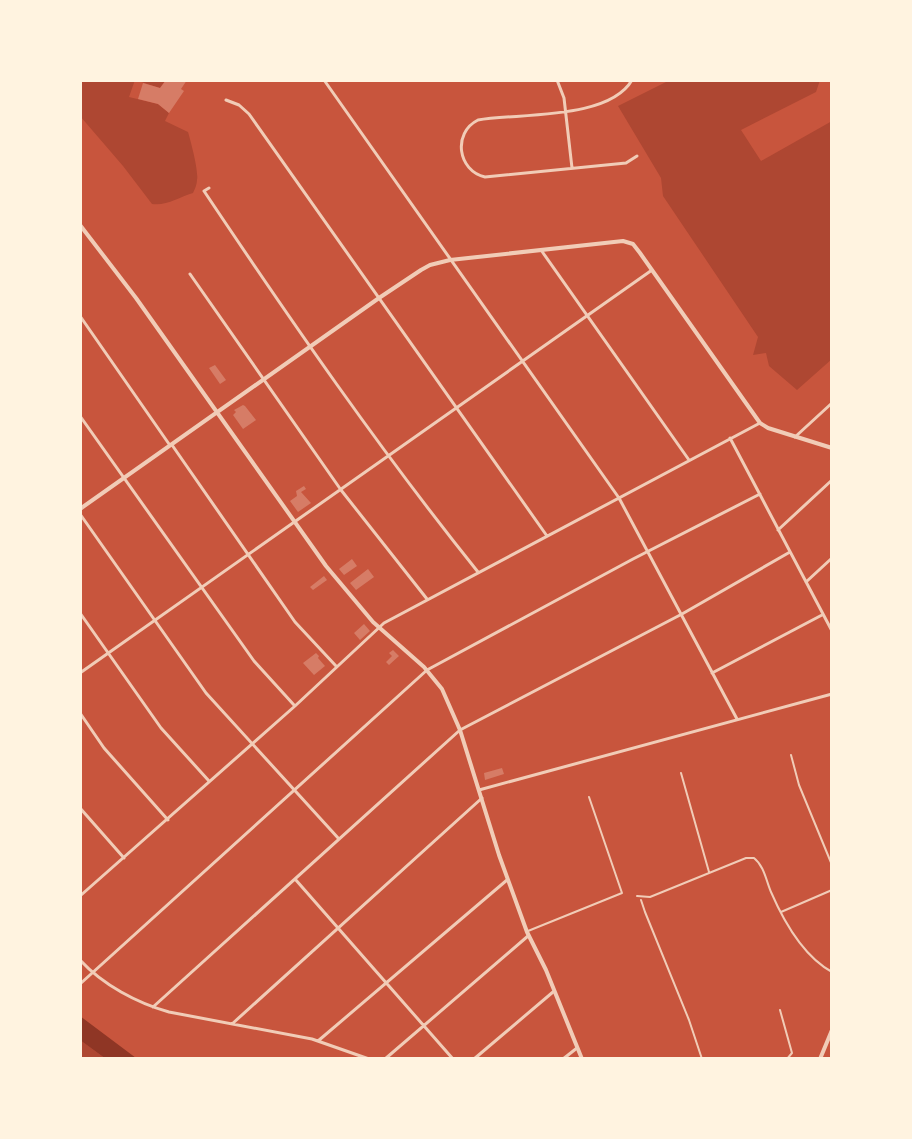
<svg xmlns="http://www.w3.org/2000/svg" width="912" height="1139" viewBox="0 0 912 1139" font-family="Montserrat,sans-serif">
<style>
.green{fill:#ae4732}
.water{fill:#8f3625}
.building{fill:#d67c66}
.lines{fill:none;stroke-linecap:round;stroke-linejoin:round}
.service{stroke:#f1ccb7;stroke-width:2}
.minor{stroke:#f1ccb7;stroke-width:3}
.tertiary{stroke:#f1ccb7;stroke-width:4}
</style>
<rect width="100%" height="100%" fill="#c8553d"/>
<path class="green" d="M80,80H166L160,88L135,80L129,97L158,104L169,113L165,121L188,132C191,142 199,172 197,180C197,184 195,189 193,193C179,197 167,206 152,204L123,166L80,116Z
M670,80H820L816,92L741,130L761,161L832,121V359L797,390L769,366L766,353L753,355L758,337L663,196L661,178L618,106Z
M80,1040L106,1059H80Z"/>
<path class="water" d="M80,1016L136,1058L199,1059H106L80,1040Z"/>
<path class="building" d="M166,80H187L181,89L184,91L169,113L158,104L138,99L143,83L160,88Z
M215,365L226,380L220,384L209,368Z
M243,405L245,406L256,420L243,429L233,415L236,412L234,410Z
M304,486L306,489L301,492L311,503L298,512L290,501L297,496L296,491Z
M352,559L357,566L344,575L339,569Z
M368,569L374,577L356,590L350,583Z
M324,576L327,580L313,590L310,587Z
M364,624L370,631L360,640L354,633Z
M393,650L399,656L389,665L386,662L392,656L389,653Z
M316,653L319,656L318,658L325,666L314,675L303,663Z
M502,768L504,774L485,780L484,773Z"/>
<g class="lines">
<path class="service" d="M791,755L799,785L832,865
M681,773L709,872
M637,896L650,897L746,858H754C764,866 766,880 771,892C784,922 803,956 832,972
M641,900L645,912L689,1020L702,1059
M781,912L832,890
M528,931L622,893L589,797
M780,1010L792,1053L787,1059"/>
<path class="minor" d="M324,80L619,498L737,719
M557,80L564,98L572,168
M632,80C609,120 519,113 478,120C452,133 458,171 485,177L626,163L637,156
M226,100L239,105L249,114L547,536
M209,188L204,191C291,321 380,450 478,572
M541,250L689,460
M190,274L341,490L427,599
M80,316L169,444
M80,416L254,661L294,705
M795,437L832,403
M730,438L832,631
M172,445L295,622L336,666
M80,514L206,693L339,839
M778,530L832,480
M806,582L832,558
M80,613L161,728L209,781
M80,673L652,270
M712,673L822,615
M80,713L104,748L168,820
M479,790L832,694
M80,808L124,858
M295,879L453,1059
M80,896L295,706L384,623L760,423
M80,960C103,985 137,1003 169,1012L312,1039L369,1059
M80,984L427,670L633,559L760,494
M153,1007L460,730L682,614L790,552
M232,1024L482,798
M318,1041L507,880
M385,1059L528,936
M474,1059L553,992
M563,1059L577,1048"/>
<path class="tertiary" d="M80,225L136,298L326,566L373,622L424,667L442,689L460,730L499,855L527,932L546,970L582,1059
M80,509L379,298L421,270L430,265L450,260L623,241L633,244L640,253L760,423L768,428L832,448
M820,1059L832,1030"/>
</g>
<rect width="912" height="1139" fill="none" stroke="#fff3e0" stroke-width="164"/>
</svg>
